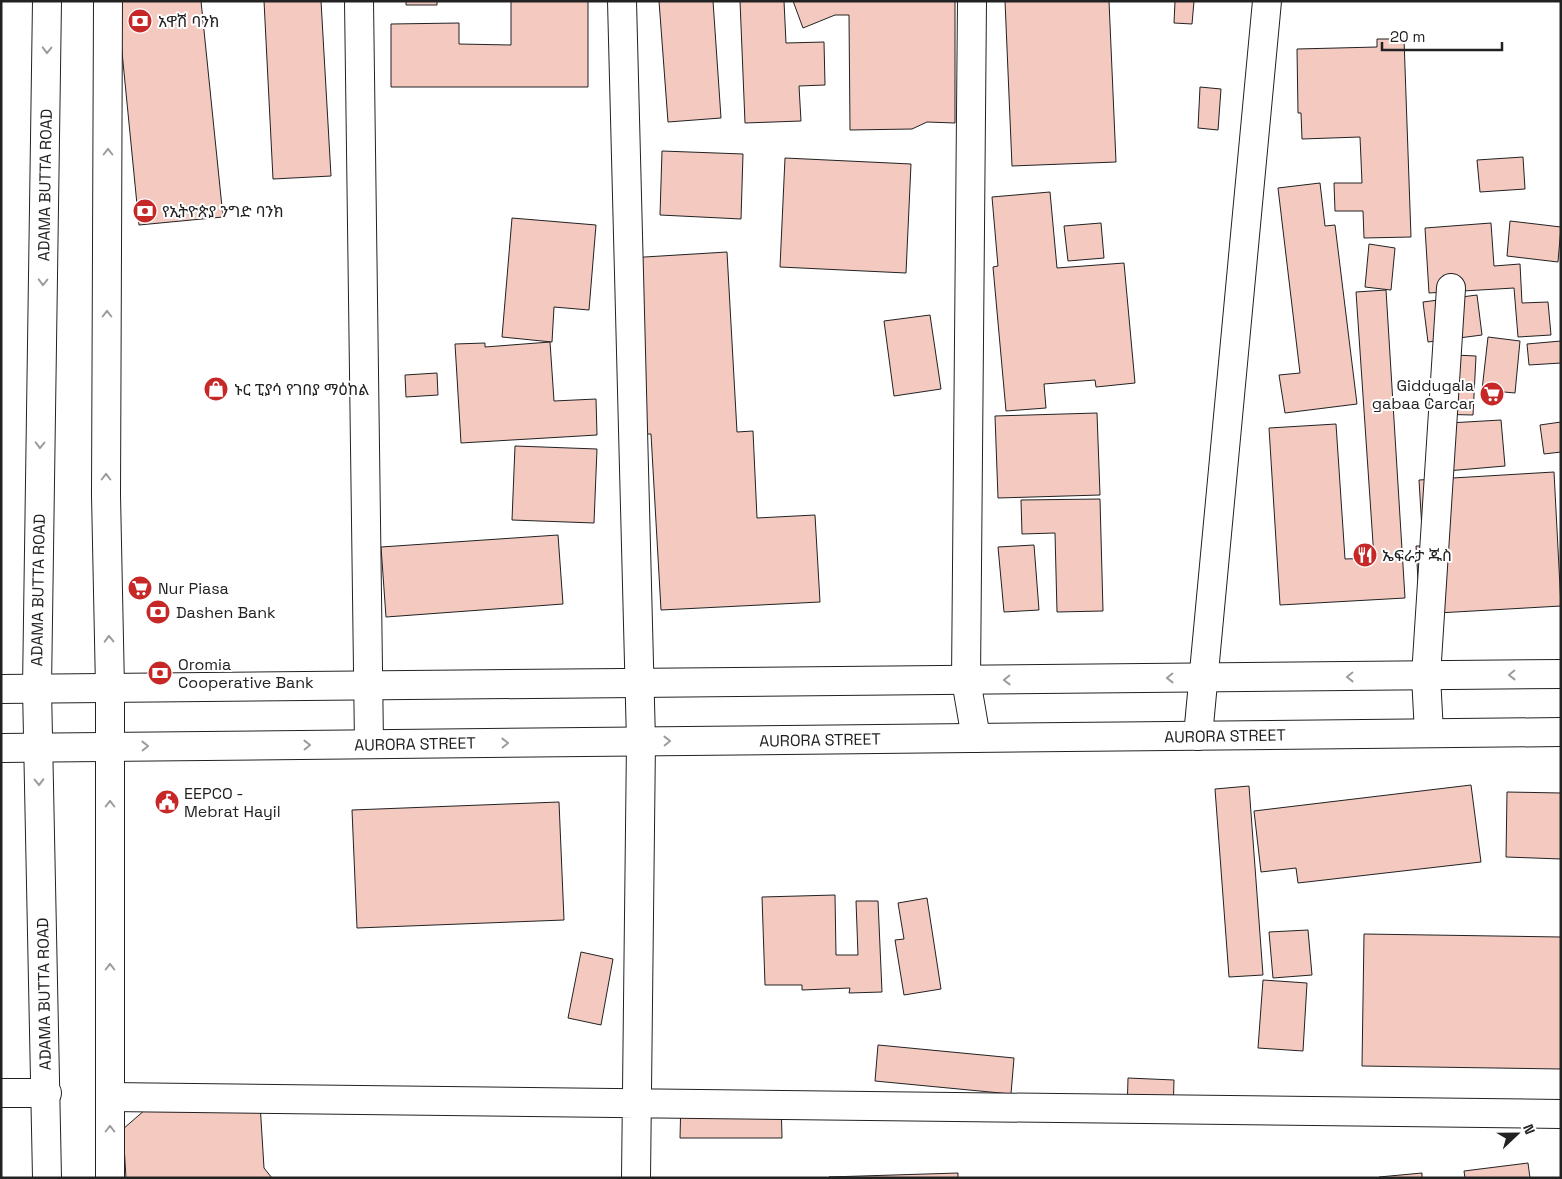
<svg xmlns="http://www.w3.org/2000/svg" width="1562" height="1179" viewBox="0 0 1562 1179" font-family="'Space Grotesk','Noto Sans Ethiopic',sans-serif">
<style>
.building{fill:#f3c9c0;stroke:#222}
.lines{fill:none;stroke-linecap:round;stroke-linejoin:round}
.minor-casing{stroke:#222;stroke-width:30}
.tertiary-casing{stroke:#222;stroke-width:30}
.secondary-casing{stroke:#222;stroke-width:30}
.minor{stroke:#fff;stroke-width:28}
.tertiary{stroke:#fff;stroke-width:28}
.secondary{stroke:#fff;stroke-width:28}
.oneway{stroke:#9c9c9c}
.labels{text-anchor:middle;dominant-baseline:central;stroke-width:4;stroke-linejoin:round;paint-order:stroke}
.poi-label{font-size:16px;fill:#222;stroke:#fff;text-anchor:start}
.street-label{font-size:16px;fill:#222;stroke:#fff}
</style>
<rect width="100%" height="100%" fill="#fff"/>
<path class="building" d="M117,1H201L223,217L139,225Z
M264,1H321L331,176L273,179Z
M406,1H437V5H406Z
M511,1H588V87H391V24L459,23V44L511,45Z
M659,1H713L721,118L668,122Z
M740,1H784L786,43L824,42L825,85L799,86L801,121L745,123Z
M793,1H955V123L927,122L912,129L850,130L849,15H835L803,28Z
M1005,1H1109L1116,162L1012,166Z
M1175,1H1194L1192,24L1174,23Z
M1377,39H1404L1411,237L1364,238L1363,211H1335L1334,183H1362L1360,137L1302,139L1301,113H1298L1297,49L1377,47Z
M1200,87L1221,89L1218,130L1198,128Z
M662,151L743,154L741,219L660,215Z
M1523,157L1525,189L1480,192L1477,160Z
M785,158L911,164L906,273L780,267Z
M1320,183L1325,226L1335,225L1357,404L1285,413L1279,375L1300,373L1278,188Z
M1050,192L1057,268L1124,263L1135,383L1096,387L1095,380L1044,384L1046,408L1006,411L993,267L998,266L992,197Z
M512,218L596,225L589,310L554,307L552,342L502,337Z
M1510,221L1561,227L1558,262L1507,256Z
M1101,223L1104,258L1068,261L1064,226Z
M1491,223L1494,266L1520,264L1522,303L1548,302L1551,335L1518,337L1514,288L1429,293L1425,228Z
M1369,244L1395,248L1391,290L1365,287Z
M727,252L737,432L753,431L757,518L815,515L820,602L661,610L651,434H637L628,258Z
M1386,290L1405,598L1280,605L1269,428L1336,424L1345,559L1374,558L1356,292Z
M1477,295L1482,335L1428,342L1423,302Z
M930,315L941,389L894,396L884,321Z
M1488,337L1520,341L1515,393L1482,390Z
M1561,341V363L1529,365L1527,344Z
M550,342L554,401L596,399L597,435L461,443L455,344L485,343V347Z
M1433,354L1476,356L1473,415L1431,414Z
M437,373L438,395L406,397L405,375Z
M1097,413L1100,495L998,498L995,416Z
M1501,420L1505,466L1435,472L1431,424Z
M1561,422V452L1544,454L1540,425Z
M515,446L597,449L594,523L512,520Z
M1554,472L1561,606L1420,614L1416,546H1423L1419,480Z
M1100,499L1103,611L1057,612L1055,533L1022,534L1021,500Z
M558,535L563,604L386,617L381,547Z
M1034,545L1039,610L1004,612L998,547Z
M1471,785L1481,862L1298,883L1296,868L1261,872L1254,811Z
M1249,786L1263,975L1229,977L1215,789Z
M1507,792L1561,793V859L1506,857Z
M559,802L564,920L357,928L352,810Z
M835,895L836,955H858L856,901H878L882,992L849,993L850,988L802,990V985H765L762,897Z
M927,898L941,989L904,995L895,940L904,939L898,903Z
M1308,930L1312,975L1273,978L1269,932Z
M1364,934L1561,937V1069L1362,1066Z
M581,952L613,959L601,1025L568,1018Z
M1263,980L1307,983L1303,1051L1258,1048Z
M878,1045L1014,1058L1011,1094L875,1081Z
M1128,1078L1174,1080L1173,1115L1127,1114Z
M681,1098H781L782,1138H680Z
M260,1103L264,1168L272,1178H126L123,1129L146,1109Z
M1528,1163L1530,1178H1465L1464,1171Z
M958,1173V1178L829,1177Z
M1422,1173V1178H1379V1177Z"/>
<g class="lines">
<defs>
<path id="minor" d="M359,1L369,744
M622,1L641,741L636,1178
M972,1L966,680L976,738
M1429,733L1426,676L1451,288
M1198,736L1267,1
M1,1093H47
M110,1097L1561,1114"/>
<path id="tertiary" d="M108,1L106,495L110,688V1178
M47,1178L37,688L47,1"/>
<path id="secondary" d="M1,689L1561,674
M1,748L1561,732"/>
</defs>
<use href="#minor" class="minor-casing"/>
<use href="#tertiary" class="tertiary-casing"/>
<use href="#secondary" class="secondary-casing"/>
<use href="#minor" class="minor"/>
<use href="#tertiary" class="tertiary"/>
<use href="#secondary" class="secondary"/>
</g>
<defs><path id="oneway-chevron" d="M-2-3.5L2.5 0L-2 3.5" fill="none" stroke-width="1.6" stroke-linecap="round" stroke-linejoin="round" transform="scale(1.25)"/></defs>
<g class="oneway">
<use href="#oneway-chevron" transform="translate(47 50) rotate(91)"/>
<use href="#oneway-chevron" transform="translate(108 152) rotate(-90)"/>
<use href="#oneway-chevron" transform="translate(43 282) rotate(91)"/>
<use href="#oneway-chevron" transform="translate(107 314) rotate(-90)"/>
<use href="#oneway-chevron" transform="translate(40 445) rotate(91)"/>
<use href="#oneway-chevron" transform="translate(106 477) rotate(-90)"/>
<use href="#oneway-chevron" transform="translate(109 639) rotate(-91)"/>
<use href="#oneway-chevron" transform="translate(1512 675) rotate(179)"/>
<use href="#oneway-chevron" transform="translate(1350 677) rotate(179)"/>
<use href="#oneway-chevron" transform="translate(1170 678) rotate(179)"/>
<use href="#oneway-chevron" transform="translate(1007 680) rotate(179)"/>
<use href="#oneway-chevron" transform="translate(667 741) rotate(-1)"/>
<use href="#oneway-chevron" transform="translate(505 743) rotate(-1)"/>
<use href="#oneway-chevron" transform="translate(307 745) rotate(-1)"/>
<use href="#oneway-chevron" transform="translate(145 746) rotate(-1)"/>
<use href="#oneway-chevron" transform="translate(39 782) rotate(89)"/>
<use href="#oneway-chevron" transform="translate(110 804) rotate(-90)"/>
<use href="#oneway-chevron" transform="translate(110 967) rotate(-90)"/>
<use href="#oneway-chevron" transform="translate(110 1129) rotate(-90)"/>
</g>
<defs>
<symbol id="bank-disc" viewBox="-11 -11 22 22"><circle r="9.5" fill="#c62828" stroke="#fff"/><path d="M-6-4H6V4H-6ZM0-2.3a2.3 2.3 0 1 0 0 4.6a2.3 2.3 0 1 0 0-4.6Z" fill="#fff"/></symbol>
<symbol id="shop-disc" viewBox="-11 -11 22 22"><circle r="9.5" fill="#c62828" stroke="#fff"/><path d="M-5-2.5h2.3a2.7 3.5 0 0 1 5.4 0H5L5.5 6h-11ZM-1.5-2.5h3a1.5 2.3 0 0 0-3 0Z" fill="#fff"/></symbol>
<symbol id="supermarket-disc" viewBox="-11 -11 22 22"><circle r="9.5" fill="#c62828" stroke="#fff"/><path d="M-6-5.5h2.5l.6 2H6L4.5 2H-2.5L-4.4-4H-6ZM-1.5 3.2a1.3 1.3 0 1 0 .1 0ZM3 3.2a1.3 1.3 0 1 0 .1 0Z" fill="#fff"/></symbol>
<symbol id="restaurant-disc" viewBox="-11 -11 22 22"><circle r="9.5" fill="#c62828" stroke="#fff"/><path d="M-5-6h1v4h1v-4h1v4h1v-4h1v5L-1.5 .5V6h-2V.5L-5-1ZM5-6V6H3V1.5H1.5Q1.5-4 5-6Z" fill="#fff"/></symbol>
<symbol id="civic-disc" viewBox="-11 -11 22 22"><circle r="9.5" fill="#c62828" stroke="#fff"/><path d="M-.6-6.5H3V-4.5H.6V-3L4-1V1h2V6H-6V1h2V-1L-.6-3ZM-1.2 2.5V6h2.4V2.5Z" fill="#fff"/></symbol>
</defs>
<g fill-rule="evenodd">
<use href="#bank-disc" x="126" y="7" width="28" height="28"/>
<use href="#bank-disc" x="131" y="197" width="28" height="28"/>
<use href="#shop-disc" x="202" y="375" width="28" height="28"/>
<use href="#supermarket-disc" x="1478" y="380" width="28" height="28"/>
<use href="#restaurant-disc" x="1351" y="541" width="28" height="28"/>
<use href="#supermarket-disc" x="126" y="574" width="28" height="28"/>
<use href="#bank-disc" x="144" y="598" width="28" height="28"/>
<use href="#bank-disc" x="146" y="659" width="28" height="28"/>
<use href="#civic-disc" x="153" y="788" width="28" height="28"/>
</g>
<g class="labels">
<g class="poi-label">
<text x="158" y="21">አዋሽ ባንክ</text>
<text x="162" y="211">የኢትዮጵያ ንግድ ባንክ</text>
<text x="1474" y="385" text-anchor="end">Giddugala<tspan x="1474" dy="18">gabaa Carcar</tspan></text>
<text x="234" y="389">ኑር ፒያሳ የገበያ ማዕከል</text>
<text x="1382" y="555">ኤፍራታ ጁስ</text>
<text x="158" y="588">Nur Piasa</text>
<text x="176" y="612">Dashen Bank</text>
<text x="178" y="664">Oromia<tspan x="178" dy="18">Cooperative Bank</tspan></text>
<text x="184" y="793">EEPCO -<tspan x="184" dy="18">Mebrat Hayil</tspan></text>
</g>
<g class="street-label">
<text transform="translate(45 185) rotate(-89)">ADAMA BUTTA ROAD</text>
<text transform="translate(38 590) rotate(-89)">ADAMA BUTTA ROAD</text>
<text transform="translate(1225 736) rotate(-1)">AURORA STREET</text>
<text transform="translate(820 740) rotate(-1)">AURORA STREET</text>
<text transform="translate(415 744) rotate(-1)">AURORA STREET</text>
<text transform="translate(44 994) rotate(-91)">ADAMA BUTTA ROAD</text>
</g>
</g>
<rect width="1562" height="1179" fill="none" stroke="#222222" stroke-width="5"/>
<g transform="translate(1517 1134) rotate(68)" stroke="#ffffff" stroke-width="4" paint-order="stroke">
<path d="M0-4L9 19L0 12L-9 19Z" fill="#222222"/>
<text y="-8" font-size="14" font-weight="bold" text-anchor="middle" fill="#222222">N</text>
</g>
<path d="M1382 42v8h120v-8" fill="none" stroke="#222222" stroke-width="2.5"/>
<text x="1390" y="42" font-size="15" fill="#222222" stroke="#ffffff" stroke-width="4" paint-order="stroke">20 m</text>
</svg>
